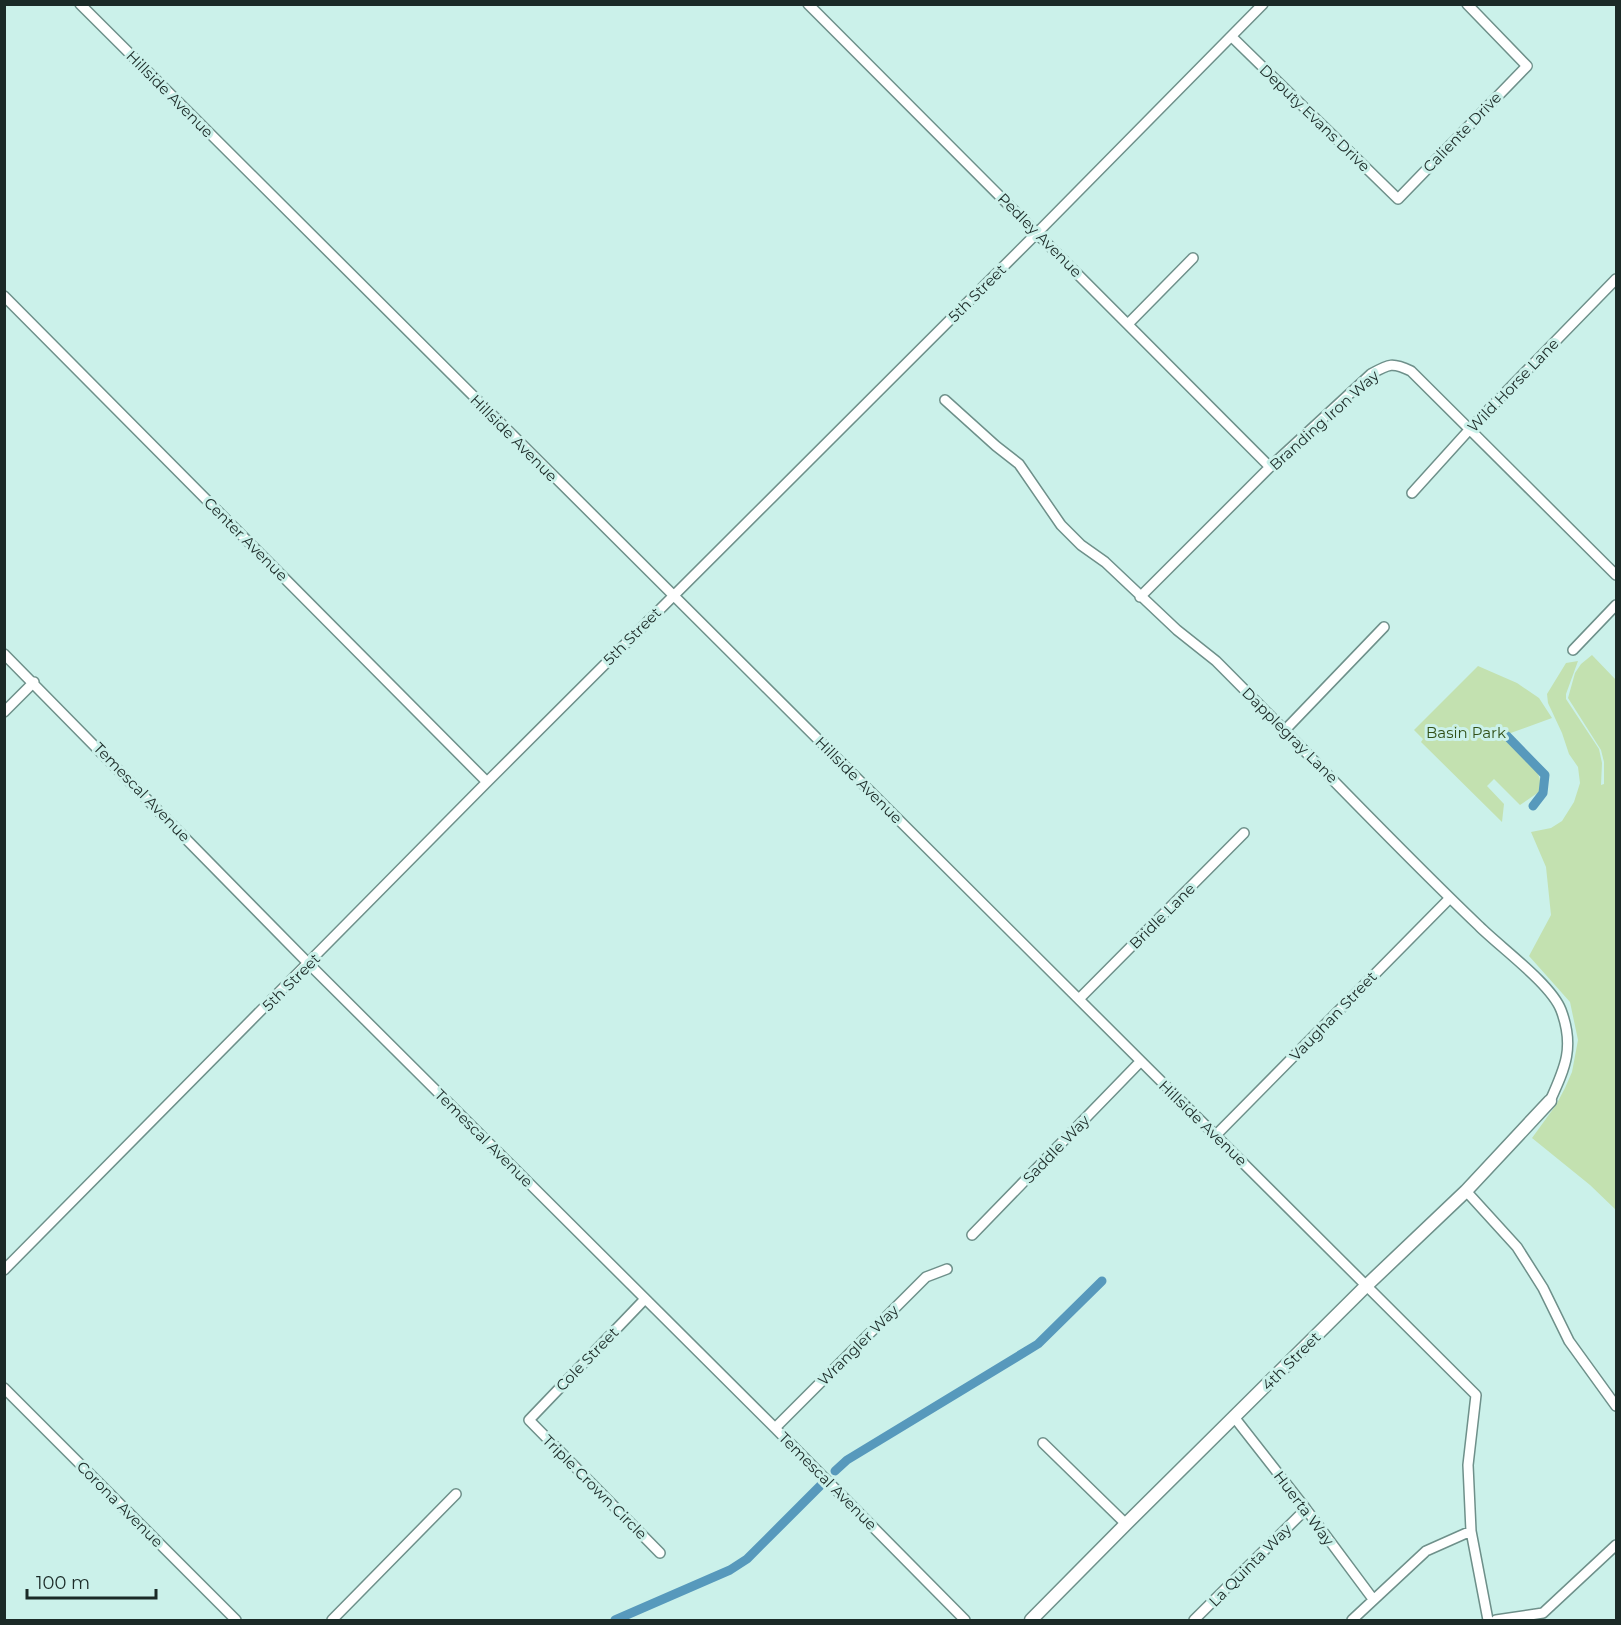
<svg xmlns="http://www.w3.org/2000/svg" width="1621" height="1625" viewBox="0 0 1621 1625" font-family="Montserrat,sans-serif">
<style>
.green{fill:#c3e1b0}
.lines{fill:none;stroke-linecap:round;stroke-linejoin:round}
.canal{stroke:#5799bc;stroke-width:9}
.minor-casing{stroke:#6e908a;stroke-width:12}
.tertiary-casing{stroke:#6e908a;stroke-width:15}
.minor{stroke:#fff;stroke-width:9}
.tertiary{stroke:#fff;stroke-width:12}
.labels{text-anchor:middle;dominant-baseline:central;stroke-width:6;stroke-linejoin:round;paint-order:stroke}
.street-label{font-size:15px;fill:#1b2a27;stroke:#cbf1ea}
.park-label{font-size:15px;fill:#304f16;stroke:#cbf1ea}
</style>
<rect width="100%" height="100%" fill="#cbf1ea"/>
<path class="green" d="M1592,655L1616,680V1210L1590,1185L1532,1138L1556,1105L1565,1088L1572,1072L1578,1040L1570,1002L1529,956L1551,915L1546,867L1531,832L1551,828L1562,821L1574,802L1580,783L1578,767L1569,754L1562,733L1548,703L1547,694L1566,663L1578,661L1566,694V699L1599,749L1602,763L1601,785L1604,784V762L1601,750L1568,698L1575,673L1581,664Z
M1478,666L1517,683L1539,698L1552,718L1505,735L1504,740C1519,752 1547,770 1539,792L1520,805L1494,779L1487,786L1504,804L1502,822L1421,742L1423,739L1414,730Z"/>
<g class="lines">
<path class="canal" d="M1507,736L1545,775L1543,793L1533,806
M835,1471L847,1460L1038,1344L1102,1281
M615,1620L730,1570L747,1559L820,1486"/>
<defs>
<path id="minor" d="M80,4L1476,1395L1468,1465L1471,1531L1488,1620
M808,4L1270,467
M1232,37L1398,199L1527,66L1467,4
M4,296L487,782
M1128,324L1193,258
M945,400L996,446L1019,464L1061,525L1081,545L1105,562L1177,630L1216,661C1304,749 1389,840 1479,926C1500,947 1551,984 1561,1010C1575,1047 1565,1068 1550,1101
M1412,493L1469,430L1616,279
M1140,597L1270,467L1371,374C1389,364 1392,362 1411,371L1616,575
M1573,650L1616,605
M4,654L309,964L775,1428L965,1620
M4,712L34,682
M1285,730L1384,627
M1079,999L1244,833
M1216,1135L1450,898
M1466,1191L1517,1247L1543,1288L1569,1341L1616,1406
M972,1235L1140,1062
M4,1270L487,782L1037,233L1263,4
M645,1299L529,1420L660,1553
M4,1388L236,1620
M1234,1417L1306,1509L1373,1599
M775,1428L926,1277L947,1269
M1043,1443L1126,1524
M332,1620L456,1494
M1194,1620L1306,1509
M1352,1620L1426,1551L1471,1531
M1496,1620L1543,1613L1616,1545"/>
<path id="tertiary" d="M1031,1620L1126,1524L1365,1287L1466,1191L1550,1101"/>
</defs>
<use href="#minor" class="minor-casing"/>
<use href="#tertiary" class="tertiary-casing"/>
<use href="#minor" class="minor"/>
<use href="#tertiary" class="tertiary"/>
</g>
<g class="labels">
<g class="street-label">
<text transform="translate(170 94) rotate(45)">Hillside Avenue</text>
<text transform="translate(1315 118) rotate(44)">Deputy Evans Drive</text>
<text transform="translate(1462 132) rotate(-46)">Caliente Drive</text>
<text transform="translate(1040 235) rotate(45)">Pedley Avenue</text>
<text transform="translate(977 293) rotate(-45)">5th Street</text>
<text transform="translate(1513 385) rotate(-46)">Wild Horse Lane</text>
<text transform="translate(1324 420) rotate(-42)">Branding Iron Way</text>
<text transform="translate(514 438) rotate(45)">Hillside Avenue</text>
<text transform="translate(246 539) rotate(45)">Center Avenue</text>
<text transform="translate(632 636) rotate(-45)">5th Street</text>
<text transform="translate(1290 735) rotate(45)">Dapplegray Lane</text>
<text transform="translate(859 780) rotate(45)">Hillside Avenue</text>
<text transform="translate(142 792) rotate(46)">Temescal Avenue</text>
<text transform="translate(1162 916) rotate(-45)">Bridle Lane</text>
<text transform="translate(291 982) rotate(-45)">5th Street</text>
<text transform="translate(1333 1016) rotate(-46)">Vaughan Street</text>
<text transform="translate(1203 1123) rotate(44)">Hillside Avenue</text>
<text transform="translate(484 1138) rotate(45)">Temescal Avenue</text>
<text transform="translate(1056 1149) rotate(-46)">Saddle Way</text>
<text transform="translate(858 1345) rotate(-45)">Wrangler Way</text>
<text transform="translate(587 1359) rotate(-46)">Cole Street</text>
<text transform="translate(1291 1361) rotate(-45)">4th Street</text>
<text transform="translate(828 1481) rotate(45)">Temescal Avenue</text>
<text transform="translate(595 1487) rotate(45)">Triple Crown Circle</text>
<text transform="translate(120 1504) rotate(45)">Corona Avenue</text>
<text transform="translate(1304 1508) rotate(53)">Huerta Way</text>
<text transform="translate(1250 1565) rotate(-45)">La Quinta Way</text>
</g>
<g class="park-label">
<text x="1466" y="732">Basin Park</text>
</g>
</g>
<rect width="1621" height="1625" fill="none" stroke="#1b2a27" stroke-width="12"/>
<path d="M27 1589v9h129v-9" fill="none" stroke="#1b2a27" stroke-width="3"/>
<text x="36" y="1589" font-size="18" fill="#1b2a27" stroke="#cbf1ea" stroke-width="4.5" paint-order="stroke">100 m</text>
</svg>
